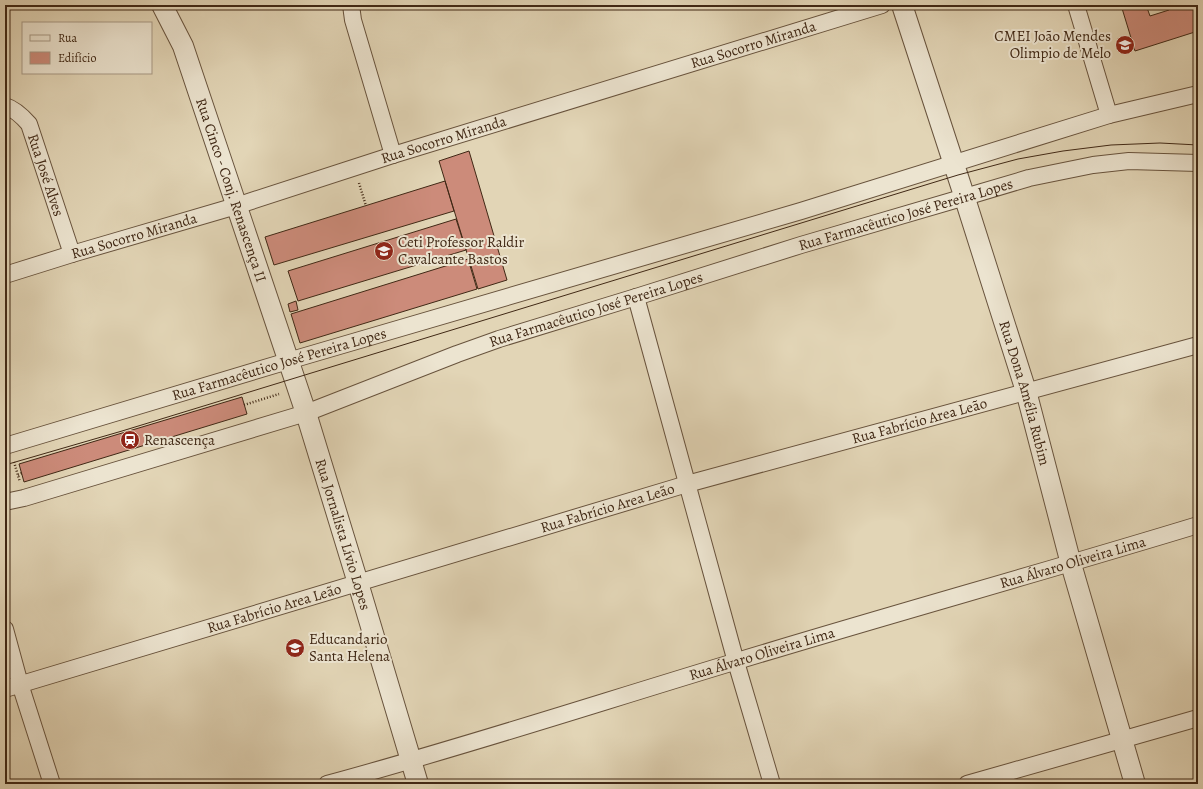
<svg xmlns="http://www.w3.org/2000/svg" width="1203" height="789" viewBox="0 0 1203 789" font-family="Alegreya,serif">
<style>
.building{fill:#cc8b7a;stroke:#402815}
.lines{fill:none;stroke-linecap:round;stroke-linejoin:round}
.minor-casing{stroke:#68533d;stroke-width:18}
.tertiary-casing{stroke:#68533d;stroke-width:22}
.path{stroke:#402815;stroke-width:2.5;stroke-dasharray:1 2;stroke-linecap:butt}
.minor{stroke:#ece4d0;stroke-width:16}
.tertiary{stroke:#ece4d0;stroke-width:20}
.tram{stroke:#402815;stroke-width:1}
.labels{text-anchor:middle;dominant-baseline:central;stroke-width:4;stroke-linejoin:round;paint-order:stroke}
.poi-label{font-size:15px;fill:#402815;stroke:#ece4d0;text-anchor:start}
.street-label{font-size:15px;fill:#402815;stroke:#ece4d0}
</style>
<rect width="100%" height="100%" fill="#e2d5b6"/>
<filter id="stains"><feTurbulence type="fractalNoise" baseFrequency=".005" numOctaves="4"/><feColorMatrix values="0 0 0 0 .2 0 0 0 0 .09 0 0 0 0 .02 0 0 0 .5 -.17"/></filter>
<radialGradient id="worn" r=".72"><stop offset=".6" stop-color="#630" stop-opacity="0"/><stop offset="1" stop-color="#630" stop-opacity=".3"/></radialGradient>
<path class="building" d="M1121,5H1146L1150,16L1169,10L1167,5H1177V6L1181,5H1198V31L1135,51Z
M469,151L507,280L478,289L439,161Z
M445,181L454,211L274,265L265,237Z
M456,219L466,250L298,301L288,271Z
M468,259L477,289L300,343L291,314Z
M296,301L298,310L290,312L288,304Z
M242,397L247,414L24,482L19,464Z"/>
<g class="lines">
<defs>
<g id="minor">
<path d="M351,5L353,20L393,155"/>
<path d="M1076,5L1109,115"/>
<path id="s1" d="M5,106C15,109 22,116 29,124L72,254"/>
<path id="s2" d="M5,275L72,254L236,206L393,155L882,5"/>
<path d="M636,297L736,662L772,784"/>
<path id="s3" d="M5,446L288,361L801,211L1109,115L1198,94"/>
<path id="s4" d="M5,502L24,498L306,413L457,354L499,339L636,297L801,245L965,197L1029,178L1093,165L1129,161L1198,163"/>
<path d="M5,629L20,684L52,784"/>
<path id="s5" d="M5,689L687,484L1198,345"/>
<path id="s6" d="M327,784C464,747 598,703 734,662C888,615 1044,572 1198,525"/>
<path d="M967,784L1198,718"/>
</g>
<g id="tertiary">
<path id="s7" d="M162,5L183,46L306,413L358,583L418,784"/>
<path id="s8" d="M902,5L961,186L1026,391L1071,564L1135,784"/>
</g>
</defs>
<use href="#minor" class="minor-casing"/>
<use href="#tertiary" class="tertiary-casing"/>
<path class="path" d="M359,183L366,206
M244,405L279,394
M14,462L20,482
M18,475L22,473"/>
<use href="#minor" class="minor"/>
<use href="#tertiary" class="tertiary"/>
<path class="tram" d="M5,465L122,431L958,175L1018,159L1063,151L1111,145L1160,143L1198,145"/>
</g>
<defs>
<symbol id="school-disc" viewBox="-11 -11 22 22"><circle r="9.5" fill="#8f2418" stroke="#ece4d0"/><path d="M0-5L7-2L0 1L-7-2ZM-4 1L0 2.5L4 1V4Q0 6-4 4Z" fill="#fff"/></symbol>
<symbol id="station-disc" viewBox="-11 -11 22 22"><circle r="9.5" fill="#8f2418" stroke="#ece4d0"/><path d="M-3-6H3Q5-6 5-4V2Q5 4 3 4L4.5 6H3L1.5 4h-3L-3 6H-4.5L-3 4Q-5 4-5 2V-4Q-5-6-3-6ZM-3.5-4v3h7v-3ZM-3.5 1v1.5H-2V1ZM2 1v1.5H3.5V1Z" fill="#fff"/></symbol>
</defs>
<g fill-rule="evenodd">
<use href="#school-disc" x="1114" y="34" width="22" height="22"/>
<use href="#school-disc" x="373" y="240" width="22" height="22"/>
<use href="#station-disc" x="119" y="429" width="22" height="22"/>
<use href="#school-disc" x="284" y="637" width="22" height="22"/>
</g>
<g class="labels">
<g class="poi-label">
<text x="1111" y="36" text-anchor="end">CMEI João Mendes<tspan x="1111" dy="17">Olimpio de Melo</tspan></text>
<text x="398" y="242">Ceti Professor Raldir<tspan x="398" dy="17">Cavalcante Bastos</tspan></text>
<text x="144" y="440">Renascença</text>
<text x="309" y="639">Educandario<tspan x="309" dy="17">Santa Helena</tspan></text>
</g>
<g class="street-label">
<text stroke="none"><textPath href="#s2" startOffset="783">Rua Socorro Miranda</textPath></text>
<text stroke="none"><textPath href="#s2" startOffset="459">Rua Socorro Miranda</textPath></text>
<text stroke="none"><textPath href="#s1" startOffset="84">Rua José Alves</textPath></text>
<text stroke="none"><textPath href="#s7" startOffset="198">Rua Cinco - Conj. Renascença II</textPath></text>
<text stroke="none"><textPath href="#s4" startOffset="946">Rua Farmacêutico José Pereira Lopes</textPath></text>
<text stroke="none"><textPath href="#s2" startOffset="135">Rua Socorro Miranda</textPath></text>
<text stroke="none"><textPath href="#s4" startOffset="622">Rua Farmacêutico José Pereira Lopes</textPath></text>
<text stroke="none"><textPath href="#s3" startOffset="286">Rua Farmacêutico José Pereira Lopes</textPath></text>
<text stroke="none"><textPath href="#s8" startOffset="407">Rua Dona Amélia Rubim</textPath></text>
<text stroke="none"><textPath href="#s5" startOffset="953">Rua Fabrício Area Leão</textPath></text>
<text stroke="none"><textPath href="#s5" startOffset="629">Rua Fabrício Area Leão</textPath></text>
<text stroke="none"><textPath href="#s7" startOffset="560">Rua Jornalista Lívio Lopes</textPath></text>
<text stroke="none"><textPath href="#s6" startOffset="778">Rua Álvaro Oliveira Lima</textPath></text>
<text stroke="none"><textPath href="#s5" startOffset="281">Rua Fabrício Area Leão</textPath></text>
<text stroke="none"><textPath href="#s6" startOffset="454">Rua Álvaro Oliveira Lima</textPath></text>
</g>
</g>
<rect width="1203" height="789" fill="none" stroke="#e2d5b6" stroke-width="20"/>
<rect x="6" y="6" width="1191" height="777" fill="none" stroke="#402815" stroke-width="2"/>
<rect x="10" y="10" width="1183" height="769" fill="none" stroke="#402815"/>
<rect x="22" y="22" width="130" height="52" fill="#ece4d0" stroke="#a79985"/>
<rect x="30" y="35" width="20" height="6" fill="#ece4d0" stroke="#a79985"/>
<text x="58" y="42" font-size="12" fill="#402815">Rua</text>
<rect x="30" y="52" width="20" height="12" fill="#cc8b7a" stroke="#a79985"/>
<text x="58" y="62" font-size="12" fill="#402815">Edifício</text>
<rect width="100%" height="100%" filter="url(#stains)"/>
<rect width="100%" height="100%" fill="url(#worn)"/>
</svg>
